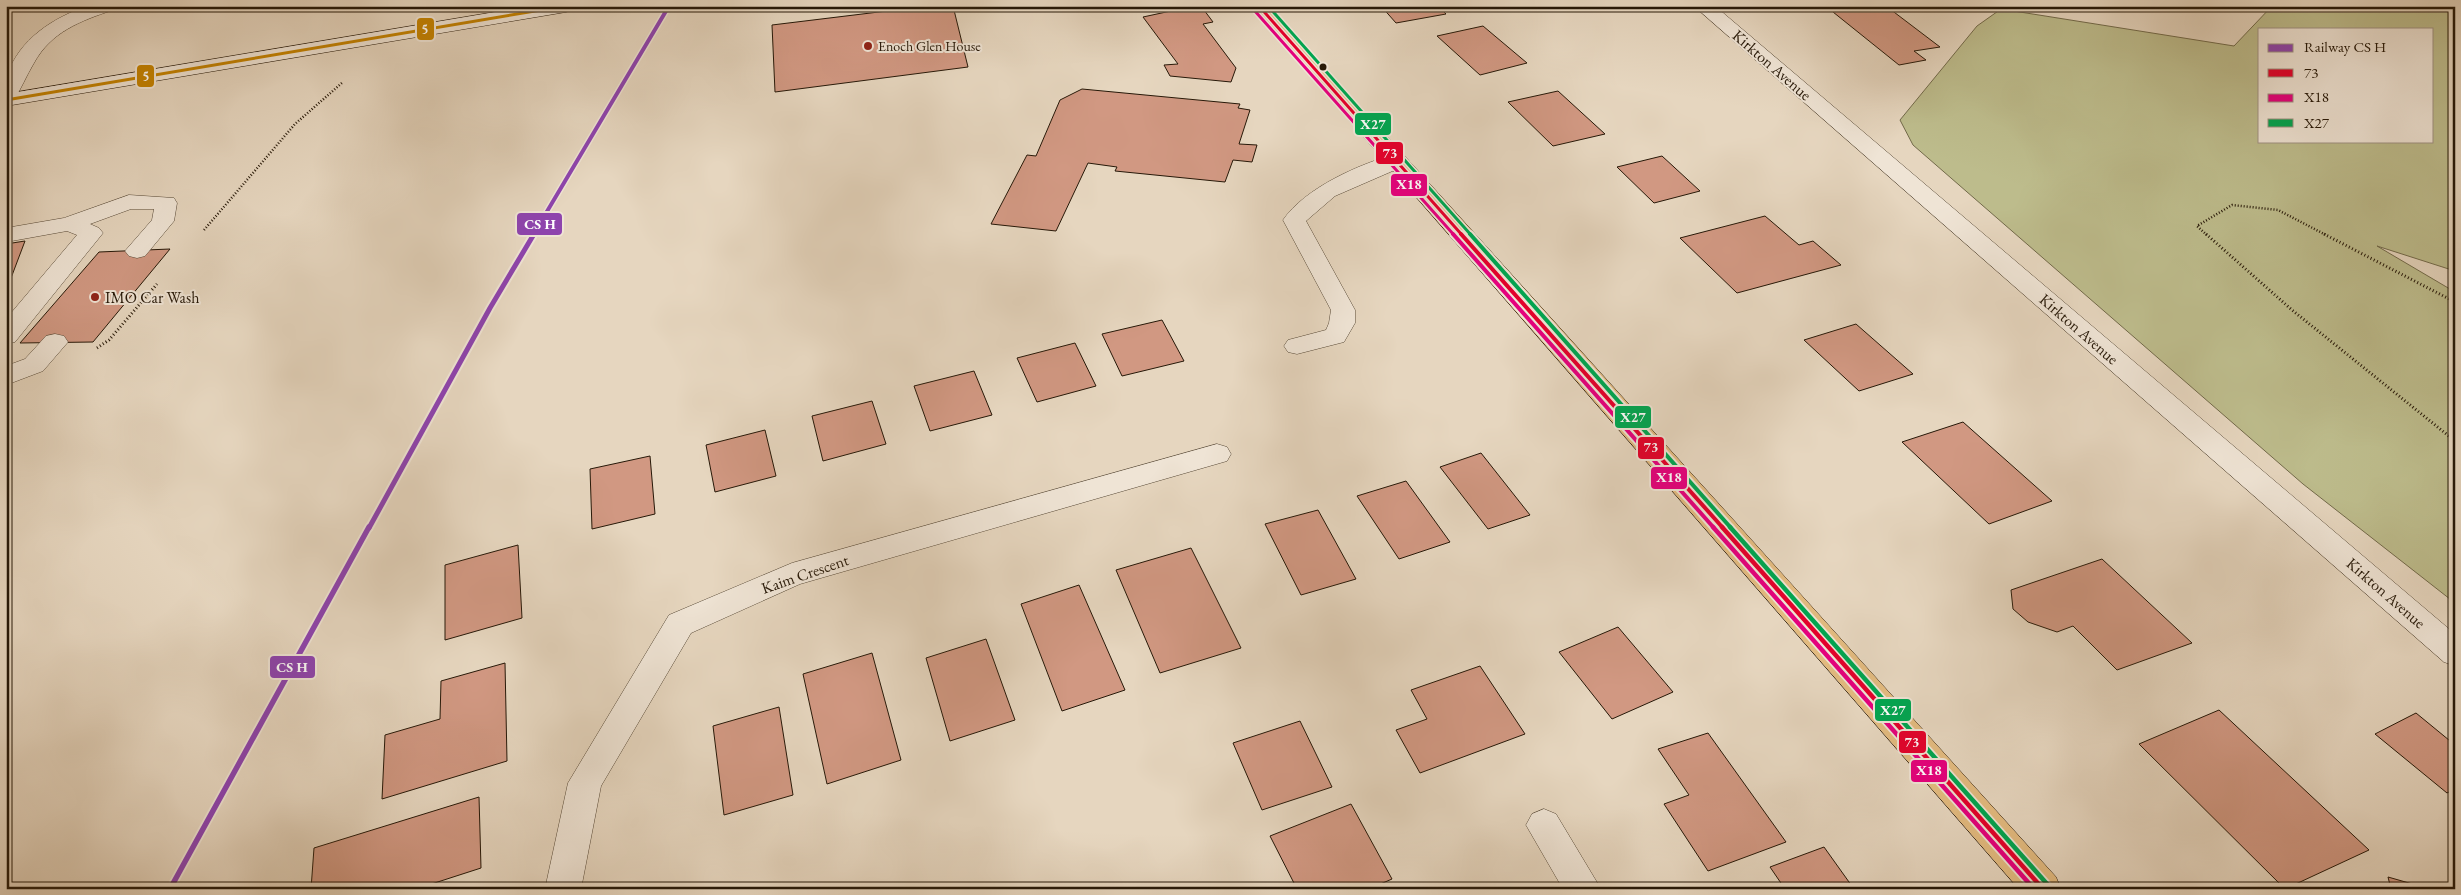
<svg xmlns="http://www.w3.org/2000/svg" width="2461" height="895" viewBox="0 0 2461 895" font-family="'EB Garamond',serif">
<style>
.green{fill:#bdbc8c;stroke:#726a4a;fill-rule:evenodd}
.building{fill:#d19882;stroke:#261808}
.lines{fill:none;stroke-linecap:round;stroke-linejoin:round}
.lane-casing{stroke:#564836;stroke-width:1}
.street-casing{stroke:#564836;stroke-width:1}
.secondary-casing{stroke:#261808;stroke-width:1}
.primary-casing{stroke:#261808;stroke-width:1}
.path-far1{stroke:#261808;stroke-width:2.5;stroke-dasharray:1 2;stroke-linecap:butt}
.path{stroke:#261808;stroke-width:3;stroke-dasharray:1 2.5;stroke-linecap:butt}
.lane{fill:#efe4d5;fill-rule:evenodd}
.street{fill:#efe4d5;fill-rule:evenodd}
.secondary{fill:#efe4d5;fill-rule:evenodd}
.primary{fill:#e3bb80;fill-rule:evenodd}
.bus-1-far2-casing{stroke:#efe4d5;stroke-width:6}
.bus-1-far1-casing{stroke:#efe4d5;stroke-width:8}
.bus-1-casing{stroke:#efe4d5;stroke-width:8}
.bus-2-far2-casing{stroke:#efe4d5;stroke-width:6}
.bus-2-far1-casing{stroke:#efe4d5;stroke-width:8}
.bus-2-casing{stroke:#efe4d5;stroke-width:8}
.bus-3-far2-casing{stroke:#efe4d5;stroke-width:6}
.bus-3-far1-casing{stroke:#efe4d5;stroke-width:8}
.bus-3-casing{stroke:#efe4d5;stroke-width:8}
.bus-4-casing{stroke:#efe4d5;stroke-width:6}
.bus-1-far2{stroke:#e4002b;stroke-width:3}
.bus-1-far1{stroke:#e4002b;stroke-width:4}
.bus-1{stroke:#e4002b;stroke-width:4.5}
.bus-2-far2{stroke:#e5007d;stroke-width:3}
.bus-2-far1{stroke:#e5007d;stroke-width:4}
.bus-2{stroke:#e5007d;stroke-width:4.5}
.bus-3-far2{stroke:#00a651;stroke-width:3}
.bus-3-far1{stroke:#00a651;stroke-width:4}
.bus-3{stroke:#00a651;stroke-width:4.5}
.bus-4{stroke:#c38202;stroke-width:3}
.rail-1-far2-casing{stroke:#efe4d5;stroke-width:7}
.rail-1-far1-casing{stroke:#efe4d5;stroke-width:9}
.rail-1-casing{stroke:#efe4d5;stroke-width:9}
.rail-1-far2{stroke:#8e44ad;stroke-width:4}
.rail-1-far1{stroke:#8e44ad;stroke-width:5}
.rail-1{stroke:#8e44ad;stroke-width:5.5}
.poi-dot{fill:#8f2418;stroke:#efe4d5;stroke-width:2}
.bus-dot{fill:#261808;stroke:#efe4d5;stroke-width:2}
.labels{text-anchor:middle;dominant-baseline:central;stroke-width:4;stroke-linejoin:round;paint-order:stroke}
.far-poi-label{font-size:14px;fill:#261808;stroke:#efe4d5;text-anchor:start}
.street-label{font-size:16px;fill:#261808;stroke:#efe4d5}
.poi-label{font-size:16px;fill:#261808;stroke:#efe4d5;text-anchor:start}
.line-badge{stroke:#efe4d5;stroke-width:2}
.badge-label{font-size:14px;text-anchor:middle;font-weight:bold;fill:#fff}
</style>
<rect width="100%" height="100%" fill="#e6d6bf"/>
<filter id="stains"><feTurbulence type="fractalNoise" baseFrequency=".004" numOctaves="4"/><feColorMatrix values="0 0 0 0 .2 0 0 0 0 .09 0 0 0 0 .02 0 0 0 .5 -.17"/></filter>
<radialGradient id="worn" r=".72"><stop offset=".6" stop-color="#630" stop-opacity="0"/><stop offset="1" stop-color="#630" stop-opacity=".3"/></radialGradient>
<path class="green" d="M2272,6H2455V271L2377,246L2455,292V603L2303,484L1913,145L1900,120L1977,26L2001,9L2234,46ZM2260,29H2432V141H2260Z"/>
<path class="building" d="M928,6H953L968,67L775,92L772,25Z
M1194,6H1201L1213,22L1203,24L1236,68L1231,82L1170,76L1164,65L1178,64L1143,17Z
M1381,6H1438L1446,14L1396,23Z
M1868,6H1886L1940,47L1914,51L1926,60L1899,65L1833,12Z
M1483,26L1527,63L1480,75L1437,36Z
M1082,89L1240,104L1238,108L1250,110L1239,144L1257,145L1252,162L1233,160L1225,182L1115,171L1117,167L1088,163L1056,231L991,224L1027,155L1036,156L1060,100Z
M1558,91L1605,134L1553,146L1508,102Z
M1662,156L1700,191L1654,203L1617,167Z
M1765,216L1799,245L1813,241L1841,265L1737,293L1680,238Z
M25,241L8,286H6V244Z
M170,249L93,342L20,343L99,252Z
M1162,320L1184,361L1122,376L1102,334Z
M1856,324L1913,374L1859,391L1804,340Z
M1075,343L1096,386L1037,402L1017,358Z
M974,371L992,415L930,431L914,386Z
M872,401L886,444L823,461L812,416Z
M1963,422L2052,501L1989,524L1902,442Z
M765,430L776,476L715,492L706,445Z
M1481,453L1530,515L1488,529L1440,467Z
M650,456L655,514L592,529L590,469Z
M1406,481L1450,542L1399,559L1357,496Z
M1318,510L1356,579L1301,595L1265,524Z
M518,545L522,618L445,640V565Z
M1191,548L1241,648L1160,673L1116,570Z
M2102,559L2192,643L2117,670L2073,626L2057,632L2028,622L2013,609L2011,590Z
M1079,585L1125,690L1062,711L1021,604Z
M1618,627L1673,692L1612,719L1559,652Z
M986,639L1015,720L950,741L926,658Z
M872,653L901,760L827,784L803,674Z
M505,663L507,761L382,799L385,735L440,719L441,681Z
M1480,666L1525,734L1420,773L1396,730L1427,719L1411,690Z
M779,707L793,795L724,815L713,726Z
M2219,710L2369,850L2285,889L2139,744Z
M2416,713L2455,745V789L2447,793L2375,734Z
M1300,721L1332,787L1262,810L1233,743Z
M1708,733L1786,842L1708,871L1664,804L1689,795L1658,749Z
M479,797L481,868L416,889H311L314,848Z
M1351,804L1392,879L1369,889H1297L1270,836Z
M1824,847L1854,889H1785L1770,867Z
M2388,877L2430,889H2391Z"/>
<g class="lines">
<defs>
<path id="lane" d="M87,6H115L113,10C80,21 51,32 34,63C26,76 21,90 13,101L6,103C6,95 4,83 7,76C19,39 53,18 87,6Z
M1396,154L1404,156L1407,161L1404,166L1335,196L1306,221L1355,310V323L1344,342L1297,354L1288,352L1284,346L1288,340L1326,330L1329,323L1331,310L1283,220C1305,188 1359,164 1396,154Z
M129,195L174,198L177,203L174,221L145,256L137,258L129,256L125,251L152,220L154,209H131L90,224L99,228L103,233L99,238L15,342L6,344V319L77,235L67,231L6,242V228L64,218Z
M55,334L64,336L68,342L43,371L6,385V366L25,359L46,336Z"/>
<path id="street" d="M1694,6H1715L2455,634V666L2444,662Z
M1217,444L1227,447L1231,454L1227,461L800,584L691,633L601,786L581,889H545L568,783L669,615L792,563Z
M1544,809L1556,814L1601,889H1563L1526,825L1532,814Z"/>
<path id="secondary" d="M531,6H575L573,10L566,12L6,106V94Z"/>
<path id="primary" d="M1250,6H1269L2056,877L2061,889H2019Z"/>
</defs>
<use href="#lane" class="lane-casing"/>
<use href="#street" class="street-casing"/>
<use href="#secondary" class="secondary-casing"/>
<use href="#primary" class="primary-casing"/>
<path class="path-far1" d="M204,230L295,124L343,82
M2207,235L2197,226L2232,205L2278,210L2326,235"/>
<path class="path" d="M2206,234L2292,310L2455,441
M2324,234L2455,302
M97,348L109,340L157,284"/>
<use href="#lane" class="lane"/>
<use href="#street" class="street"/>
<use href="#secondary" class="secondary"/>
<use href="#primary" class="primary"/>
<defs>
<path id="bus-1-far2" d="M1259,6L1462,235"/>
<path id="bus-1-far1" d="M1461,234L1723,528"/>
<path id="bus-1" d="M1722,527L2043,889"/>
<path id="bus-2-far2" d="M1254,10L1454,235"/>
<path id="bus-2-far1" d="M1453,234L1714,528"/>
<path id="bus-2" d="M1713,527L2034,889"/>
<path id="bus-3-far2" d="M1268,6L1471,235"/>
<path id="bus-3-far1" d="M1470,234L1731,528"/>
<path id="bus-3" d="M1730,527L2048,885"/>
<path id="bus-4" d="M6,100L565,6"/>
</defs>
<use href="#bus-1-far2" class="bus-1-far2-casing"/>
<use href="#bus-1-far1" class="bus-1-far1-casing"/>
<use href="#bus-1" class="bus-1-casing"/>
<use href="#bus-2-far2" class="bus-2-far2-casing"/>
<use href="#bus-2-far1" class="bus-2-far1-casing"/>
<use href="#bus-2" class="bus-2-casing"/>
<use href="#bus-3-far2" class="bus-3-far2-casing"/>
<use href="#bus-3-far1" class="bus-3-far1-casing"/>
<use href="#bus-3" class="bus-3-casing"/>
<use href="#bus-4" class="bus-4-casing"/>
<use href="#bus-1-far2" class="bus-1-far2"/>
<use href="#bus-1-far1" class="bus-1-far1"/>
<use href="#bus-1" class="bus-1"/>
<use href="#bus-2-far2" class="bus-2-far2"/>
<use href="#bus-2-far1" class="bus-2-far1"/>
<use href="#bus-2" class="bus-2"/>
<use href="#bus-3-far2" class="bus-3-far2"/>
<use href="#bus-3-far1" class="bus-3-far1"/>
<use href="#bus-3" class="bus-3"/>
<use href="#bus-4" class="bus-4"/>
<defs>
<path id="rail-1-far2" d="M533,235L669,6"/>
<path id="rail-1-far1" d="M369,528L490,308L534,234"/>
<path id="rail-1" d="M170,889L369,527"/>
</defs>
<use href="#rail-1-far2" class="rail-1-far2-casing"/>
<use href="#rail-1-far1" class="rail-1-far1-casing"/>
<use href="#rail-1" class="rail-1-casing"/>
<use href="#rail-1-far2" class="rail-1-far2"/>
<use href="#rail-1-far1" class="rail-1-far1"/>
<use href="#rail-1" class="rail-1"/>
</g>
<g class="poi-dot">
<circle cx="868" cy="46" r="5"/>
<circle cx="95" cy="297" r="5"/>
</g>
<circle class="bus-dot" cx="1323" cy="67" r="4.5"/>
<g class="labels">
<g class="far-poi-label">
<text x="878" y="46">Enoch Glen House</text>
</g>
<g class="street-label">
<text transform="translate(1772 65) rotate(41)">Kirkton Avenue</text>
<text transform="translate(2079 329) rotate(41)">Kirkton Avenue</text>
<text transform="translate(805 574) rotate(-19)">Kaim Crescent</text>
<text transform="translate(2386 593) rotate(41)">Kirkton Avenue</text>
</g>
<g class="poi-label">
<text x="105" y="297">IMO Car Wash</text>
</g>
</g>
<g class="line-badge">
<rect x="416" y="17" width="19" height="24" rx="5" fill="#c38202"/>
<rect x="136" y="64" width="19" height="24" rx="5" fill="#c38202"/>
<rect x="1354" y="112" width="38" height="24" rx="5" fill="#00a651"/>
<rect x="1375" y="141" width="29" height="24" rx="5" fill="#e4002b"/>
<rect x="1390" y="173" width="38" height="24" rx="5" fill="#e5007d"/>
<rect x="516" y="212" width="47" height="24" rx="5" fill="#8e44ad"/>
<rect x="1614" y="405" width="38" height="24" rx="5" fill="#00a651"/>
<rect x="1637" y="436" width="28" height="24" rx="5" fill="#e4002b"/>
<rect x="1650" y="466" width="38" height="24" rx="5" fill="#e5007d"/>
<rect x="269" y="655" width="47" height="24" rx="5" fill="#8e44ad"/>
<rect x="1874" y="698" width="38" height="24" rx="5" fill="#00a651"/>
<rect x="1898" y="730" width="29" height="24" rx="5" fill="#e4002b"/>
<rect x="1910" y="759" width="38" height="24" rx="5" fill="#e5007d"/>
</g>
<g class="badge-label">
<text x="425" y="34">5</text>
<text x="146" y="81">5</text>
<text x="1373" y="129">X27</text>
<text x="1390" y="158">73</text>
<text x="1409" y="189">X18</text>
<text x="540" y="229">CS H</text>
<text x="1633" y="422">X27</text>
<text x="1651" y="452">73</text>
<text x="1669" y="482">X18</text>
<text x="292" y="672">CS H</text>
<text x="1893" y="715">X27</text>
<text x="1912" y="747">73</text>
<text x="1929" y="775">X18</text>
</g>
<rect width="2461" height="895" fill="none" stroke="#e6d6bf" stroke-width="25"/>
<rect x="8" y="8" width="2446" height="880" fill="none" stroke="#261808" stroke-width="2.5"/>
<rect x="12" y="12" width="2436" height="870" fill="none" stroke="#261808"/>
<rect x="2258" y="28" width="175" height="115" fill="#efe4d5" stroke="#9f9283"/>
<rect x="2268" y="44" width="25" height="8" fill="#8e44ad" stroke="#9f9283"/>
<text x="2304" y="52" font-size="15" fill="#261808">Railway CS H</text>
<rect x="2268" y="69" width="25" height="8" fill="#e4002b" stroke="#9f9283"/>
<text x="2304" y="78" font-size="15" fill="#261808">73</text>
<rect x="2268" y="94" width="25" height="8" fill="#e5007d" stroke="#9f9283"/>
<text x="2304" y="102" font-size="15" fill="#261808">X18</text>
<rect x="2268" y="119" width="25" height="8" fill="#00a651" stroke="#9f9283"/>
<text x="2304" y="128" font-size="15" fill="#261808">X27</text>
<rect width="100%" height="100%" filter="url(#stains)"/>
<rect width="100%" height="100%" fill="url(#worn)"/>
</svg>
